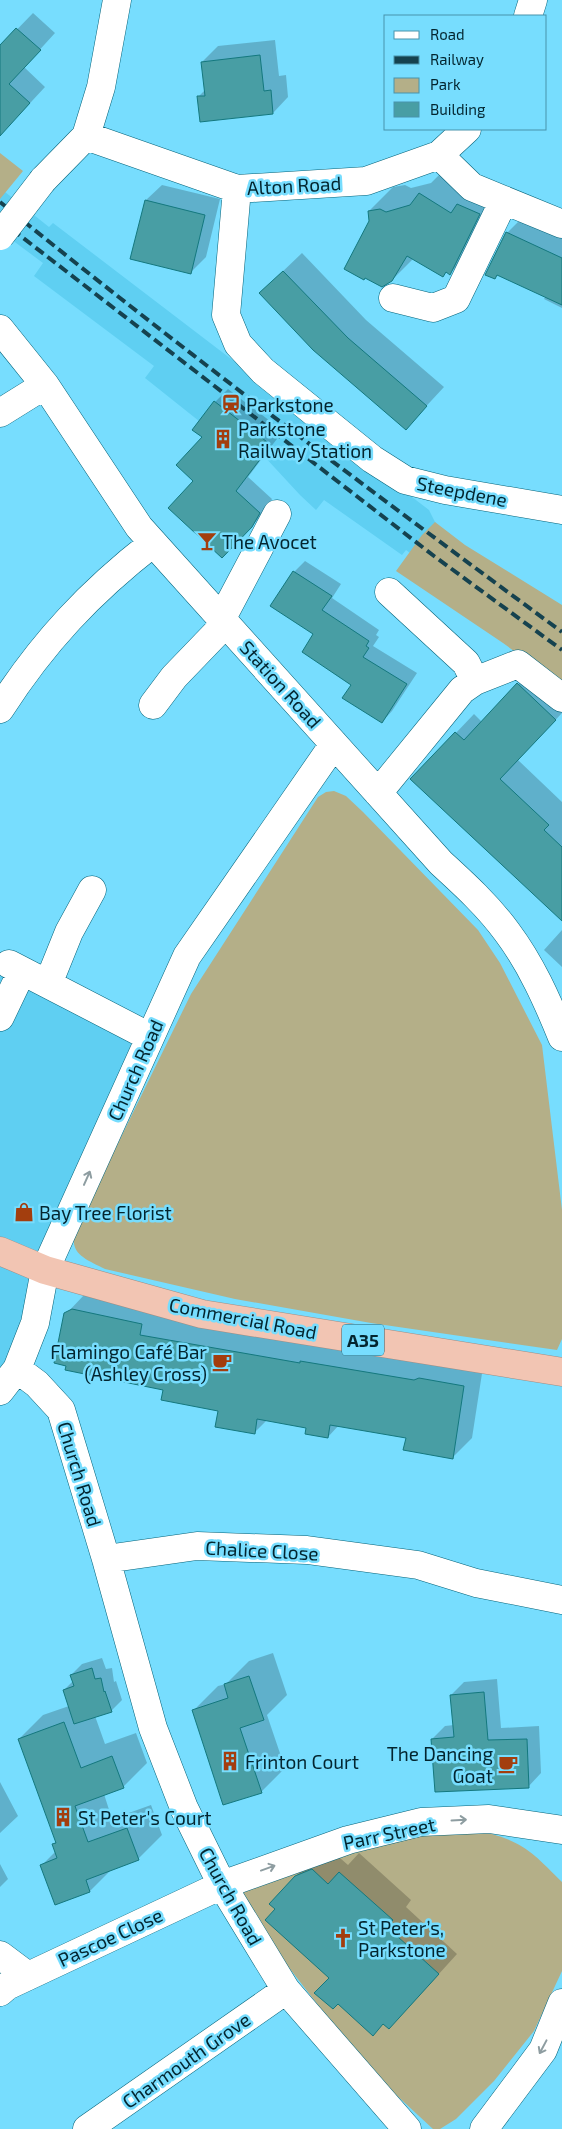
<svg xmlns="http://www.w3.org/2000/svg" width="562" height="2129" viewBox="0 0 562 2129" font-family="'Exo 2',sans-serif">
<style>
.built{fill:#5fcff2}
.green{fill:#b4af88}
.shadow{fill:#0003}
.building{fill:#489ea4;stroke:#14787e}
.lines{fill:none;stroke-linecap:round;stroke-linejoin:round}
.minor-casing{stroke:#04637a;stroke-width:29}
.highway-casing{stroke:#9e8d85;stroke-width:29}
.minor{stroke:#fff;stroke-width:28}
.highway{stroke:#f2c5b3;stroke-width:28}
.rail{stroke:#15424f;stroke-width:4;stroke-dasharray:10 5;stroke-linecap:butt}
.minor-bridge-casing{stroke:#04637a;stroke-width:29;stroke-linecap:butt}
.minor-bridge{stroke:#fff;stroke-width:28}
.oneway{stroke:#8e9da1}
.labels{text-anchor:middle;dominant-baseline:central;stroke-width:5;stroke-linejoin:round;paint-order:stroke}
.shield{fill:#77ddfe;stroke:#265c6d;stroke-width:1}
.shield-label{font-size:18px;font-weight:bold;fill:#03252f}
.street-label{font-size:19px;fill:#03252f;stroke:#77ddfe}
.poi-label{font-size:19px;fill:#03252f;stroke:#77ddfe;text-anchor:start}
</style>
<rect width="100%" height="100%" fill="#77ddfe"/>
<path class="built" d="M0,188L49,227L53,223L429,510L435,522L514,630L406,550L402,555L324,500L316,510L300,495L263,455L215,447L192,430L199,421L145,378L154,366L34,276L43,263L0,231Z
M0,957L150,1037L0,1391Z"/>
<path class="green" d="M0,153L23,171L0,199Z
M435,522L465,545L562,605V686L503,643L396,571L422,535Z
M334,791L346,796L363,812L478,930L500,963L542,1045L562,1210V1339L557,1350L371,1323L235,1299L105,1269C85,1259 66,1253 77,1227L191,994L318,797L326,792Z
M480,1831C523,1841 532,1852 562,1882V1971L534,2031L494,2081L456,2119L440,2129H433L366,2067L242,1907L240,1892L365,1845L446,1832Z"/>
<path class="shadow" d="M33,13L55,33L24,67L45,87L19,115L0,127V47Z
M275,40L279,76L286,75L288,97L273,113L198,97L205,90L202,62L218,46Z
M444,170L503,190L474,249L450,273L413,259L392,280L370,221L369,211L393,187L405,185L411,188L431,183Z
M162,185L220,199L206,257L190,273L146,200Z
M524,216L562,232V308L544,299L546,296L498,274L495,278L507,233Z
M302,253L366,320L444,387L406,428L279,275Z
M228,389L283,431L248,477L272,499L265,512L222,557L195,481L203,437L194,430L215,402Z
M305,561L341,584L332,598L379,630L376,635L379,637L373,646L417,673L392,711L382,722L315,634L294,572Z
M536,666L562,690V713L518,760L562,802V920L412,779L474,714L482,722Z
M562,930V967L544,950Z
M85,1294L161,1305L158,1316L319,1344L483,1367L472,1438L453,1457L407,1437L339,1425L328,1437L308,1427L267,1420L254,1433L220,1410L164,1390L66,1314Z
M273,1653L287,1695L267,1715L285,1768L261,1792L193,1711L218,1686L226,1684L249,1661Z
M102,1658L106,1669L112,1668L114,1682L116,1681L122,1700L111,1711L95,1716L105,1744L136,1733L147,1763L123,1787L104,1794L112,1819L151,1805L162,1835L138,1859L113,1868L90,1891L56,1903L42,1865L56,1851L53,1845L56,1841L19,1739L43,1715L69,1706L64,1690L73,1681L71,1675L82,1664Z
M497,1679L501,1728L539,1726L541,1773L528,1787L432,1739L445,1726L454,1725L451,1695L464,1682Z
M0,1782L18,1816L0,1833Z
M332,1851L348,1865L359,1853L411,1900L406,1907L457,1954L408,2008L330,1978L276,1909L296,1876L315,1857Z
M0,1864L8,1879L0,1887Z"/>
<path class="building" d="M16,28L41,50L9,84L30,103L0,136V45Z
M260,55L264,91L271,90L273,114L200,122L197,96H205L201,62Z
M419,193L451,213L457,204L480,214L450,275L446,272L443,277L407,256L392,281L382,287L365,278L364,280L344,269L369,221L368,211L380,209L386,212L410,205Z
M145,200L205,215L191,274L130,259Z
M506,232L562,258V305L497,275L495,279L485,275Z
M283,271L348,338L427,406L406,430L313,350L259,293Z
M214,401L271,445L236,491L260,513L252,527L222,558L168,508L193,481L176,465L202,437L192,430Z
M293,571L332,596L322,610L369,641L366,646L369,648L363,657L407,684L382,723L342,698L351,685L302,652L313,634L270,606Z
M517,683L556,720L500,779L549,825L544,830L562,847V921L410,779L455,732L464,740Z
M72,1309L142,1324L140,1335L300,1363V1361L414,1380L419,1378L464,1386L453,1459L403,1450L406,1438L330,1425L328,1438L305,1434L306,1428L257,1419L255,1434L215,1427L218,1411L161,1400L163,1390L65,1370L66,1366L54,1363L64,1313Z
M92,1668L95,1679L101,1678L104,1692L105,1691L112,1712L74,1724L63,1690L74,1686L70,1675Z
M249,1676L264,1720L240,1728L262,1793L223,1805L192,1710L228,1698L224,1684Z
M484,1692L488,1740L527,1739L529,1788L435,1792L431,1739L454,1737L450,1695Z
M64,1722L81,1768L112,1756L124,1788L75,1806L88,1842L127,1828L139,1860L86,1880L90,1892L55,1905L40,1865L57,1858L52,1844L56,1843L18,1739Z
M312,1869L328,1884L339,1872L393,1920L387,1927L439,1974L389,2029L383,2024L373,2036L338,2004L333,2009L314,1993L329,1978L265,1920L275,1909L269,1904L295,1876Z"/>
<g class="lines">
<defs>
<path id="minor" d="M528,16L533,0
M86,136L237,189L366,181L439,155L467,129
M439,155L472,187L562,224
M43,180L86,136L101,87L117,0
M237,189L226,315L238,344L263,371L372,459L405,480L445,490L562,510
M393,298L433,308L456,299L504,200
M0,329L45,385L139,527L441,863C464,884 488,906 507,932C531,964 547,1000 562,1037
M0,413L45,385
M389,592L466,663L475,681
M222,618L277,514
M153,705L174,677L226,623
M0,709C43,642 90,592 153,543
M378,793L462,690L475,681L518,664L562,698
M9,964L150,1037
M48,984L69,932L92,890
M0,1017L22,971
M17,1369L37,1384L61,1410L106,1559L153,1728L184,1808L222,1885L286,1990L407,2129
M0,1391L17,1369L35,1323L45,1270L187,956L334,744
M106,1559L197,1546L307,1550L418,1565L476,1583L562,1600
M0,1955L28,1976
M0,1992L7,1986L222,1885L348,1840L421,1822L489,1819L562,1830
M87,2129L286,1990
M484,2129L543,2050L562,2003"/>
<path id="highway" d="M0,1251L45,1270L202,1314L562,1372"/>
</defs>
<use href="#minor" class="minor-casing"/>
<use href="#highway" class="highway-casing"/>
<use href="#minor" class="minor"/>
<use href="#highway" class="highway"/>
<path class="rail" d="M0,202C183,351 372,492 562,632
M0,220L434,556L562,650"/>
<defs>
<path id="minor-bridge" d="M0,236L43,180"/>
</defs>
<use href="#minor-bridge" class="minor-bridge-casing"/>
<use href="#minor-bridge" class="minor-bridge"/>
</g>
<defs><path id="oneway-shaft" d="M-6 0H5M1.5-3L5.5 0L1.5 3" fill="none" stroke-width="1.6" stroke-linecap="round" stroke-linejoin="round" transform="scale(1.25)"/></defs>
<g class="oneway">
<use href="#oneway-shaft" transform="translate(87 1178) rotate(-66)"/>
<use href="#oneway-shaft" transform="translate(459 1820) rotate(-3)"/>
<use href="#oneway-shaft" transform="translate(268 1868) rotate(-20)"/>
<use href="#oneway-shaft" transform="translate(543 2047) rotate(118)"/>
</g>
<defs>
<symbol id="station-bare" viewBox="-9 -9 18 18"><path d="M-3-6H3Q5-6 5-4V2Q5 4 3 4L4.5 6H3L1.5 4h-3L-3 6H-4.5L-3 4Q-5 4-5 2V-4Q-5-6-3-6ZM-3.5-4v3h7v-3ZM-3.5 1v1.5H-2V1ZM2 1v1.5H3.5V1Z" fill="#a33e0e" stroke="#77ddfe" stroke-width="2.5" paint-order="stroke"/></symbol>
<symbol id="building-bare" viewBox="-9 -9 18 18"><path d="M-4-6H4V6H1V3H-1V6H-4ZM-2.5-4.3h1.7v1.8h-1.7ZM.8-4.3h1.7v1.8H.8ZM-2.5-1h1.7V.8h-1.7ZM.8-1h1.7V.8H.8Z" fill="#a33e0e" stroke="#77ddfe" stroke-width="2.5" paint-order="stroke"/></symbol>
<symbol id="bar-bare" viewBox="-9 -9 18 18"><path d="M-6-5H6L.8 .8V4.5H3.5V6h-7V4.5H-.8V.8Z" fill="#a33e0e" stroke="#77ddfe" stroke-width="2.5" paint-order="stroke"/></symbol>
<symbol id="shop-bare" viewBox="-9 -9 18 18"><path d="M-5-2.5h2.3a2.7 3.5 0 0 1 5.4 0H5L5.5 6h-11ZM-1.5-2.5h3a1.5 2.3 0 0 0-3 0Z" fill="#a33e0e" stroke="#77ddfe" stroke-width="2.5" paint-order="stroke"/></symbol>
<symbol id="cafe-bare" viewBox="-9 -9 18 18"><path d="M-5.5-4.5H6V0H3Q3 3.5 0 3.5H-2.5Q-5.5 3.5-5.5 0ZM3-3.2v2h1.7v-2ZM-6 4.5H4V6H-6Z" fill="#a33e0e" stroke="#77ddfe" stroke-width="2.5" paint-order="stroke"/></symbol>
<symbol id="church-bare" viewBox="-9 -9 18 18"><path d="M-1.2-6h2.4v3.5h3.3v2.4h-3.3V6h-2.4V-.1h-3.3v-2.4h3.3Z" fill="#a33e0e" stroke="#77ddfe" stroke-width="2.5" paint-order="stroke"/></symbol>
</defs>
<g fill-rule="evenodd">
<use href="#station-bare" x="217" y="390" width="28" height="28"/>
<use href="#building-bare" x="209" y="425" width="28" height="28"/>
<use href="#bar-bare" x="193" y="527" width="28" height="28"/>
<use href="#shop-bare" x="10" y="1198" width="28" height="28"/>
<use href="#cafe-bare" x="208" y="1348" width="28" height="28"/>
<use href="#building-bare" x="216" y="1747" width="28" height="28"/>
<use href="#cafe-bare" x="494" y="1750" width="28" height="28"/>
<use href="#building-bare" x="49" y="1803" width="28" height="28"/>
<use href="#church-bare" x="329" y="1924" width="28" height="28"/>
</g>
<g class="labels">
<rect class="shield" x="342" y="1324.5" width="42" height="31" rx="4"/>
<g class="shield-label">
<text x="363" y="1340">A35</text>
</g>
<g class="street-label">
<text transform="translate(294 185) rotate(-3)">Alton Road</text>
<text transform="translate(462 491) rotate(11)">Steepdene</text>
<text transform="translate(281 684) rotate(48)">Station Road</text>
<text transform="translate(135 1070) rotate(-66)">Church Road</text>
<text transform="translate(243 1318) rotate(11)">Commercial Road</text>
<text transform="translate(80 1474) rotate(73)">Church Road</text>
<text transform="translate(262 1550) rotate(3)">Chalice Close</text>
<text transform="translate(389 1833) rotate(-12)">Parr Street</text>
<text transform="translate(231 1896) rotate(61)">Church Road</text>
<text transform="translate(110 1937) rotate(-25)">Pascoe Close</text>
<text transform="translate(186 2060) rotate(-35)">Charmouth Grove</text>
</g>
<g class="poi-label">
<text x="246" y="404">Parkstone</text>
<text x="238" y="428">Parkstone<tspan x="238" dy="22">Railway Station</tspan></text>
<text x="222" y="541">The Avocet</text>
<text x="39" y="1212">Bay Tree Florist</text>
<text x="207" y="1351" text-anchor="end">Flamingo Café Bar<tspan x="207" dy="22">(Ashley Cross)</tspan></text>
<text x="493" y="1753" text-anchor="end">The Dancing<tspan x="493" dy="22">Goat</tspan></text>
<text x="245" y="1761">Frinton Court</text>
<text x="78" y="1817">St Peter's Court</text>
<text x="358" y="1927">St Peter’s,<tspan x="358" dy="22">Parkstone</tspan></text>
</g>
</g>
<rect x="384" y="15" width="162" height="115" fill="#77ddfe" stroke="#4993ab"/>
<rect x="394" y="31" width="25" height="8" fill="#ffffff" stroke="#4993ab"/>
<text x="430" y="40" font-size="15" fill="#03252f">Road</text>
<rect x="394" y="56" width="25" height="8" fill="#15424f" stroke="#4993ab"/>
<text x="430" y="65" font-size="15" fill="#03252f">Railway</text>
<rect x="394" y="78" width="25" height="15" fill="#b4af88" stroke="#4993ab"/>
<text x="430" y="90" font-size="15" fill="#03252f">Park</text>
<rect x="394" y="102" width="25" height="15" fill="#489ea4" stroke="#4993ab"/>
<text x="430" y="115" font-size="15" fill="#03252f">Building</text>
</svg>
